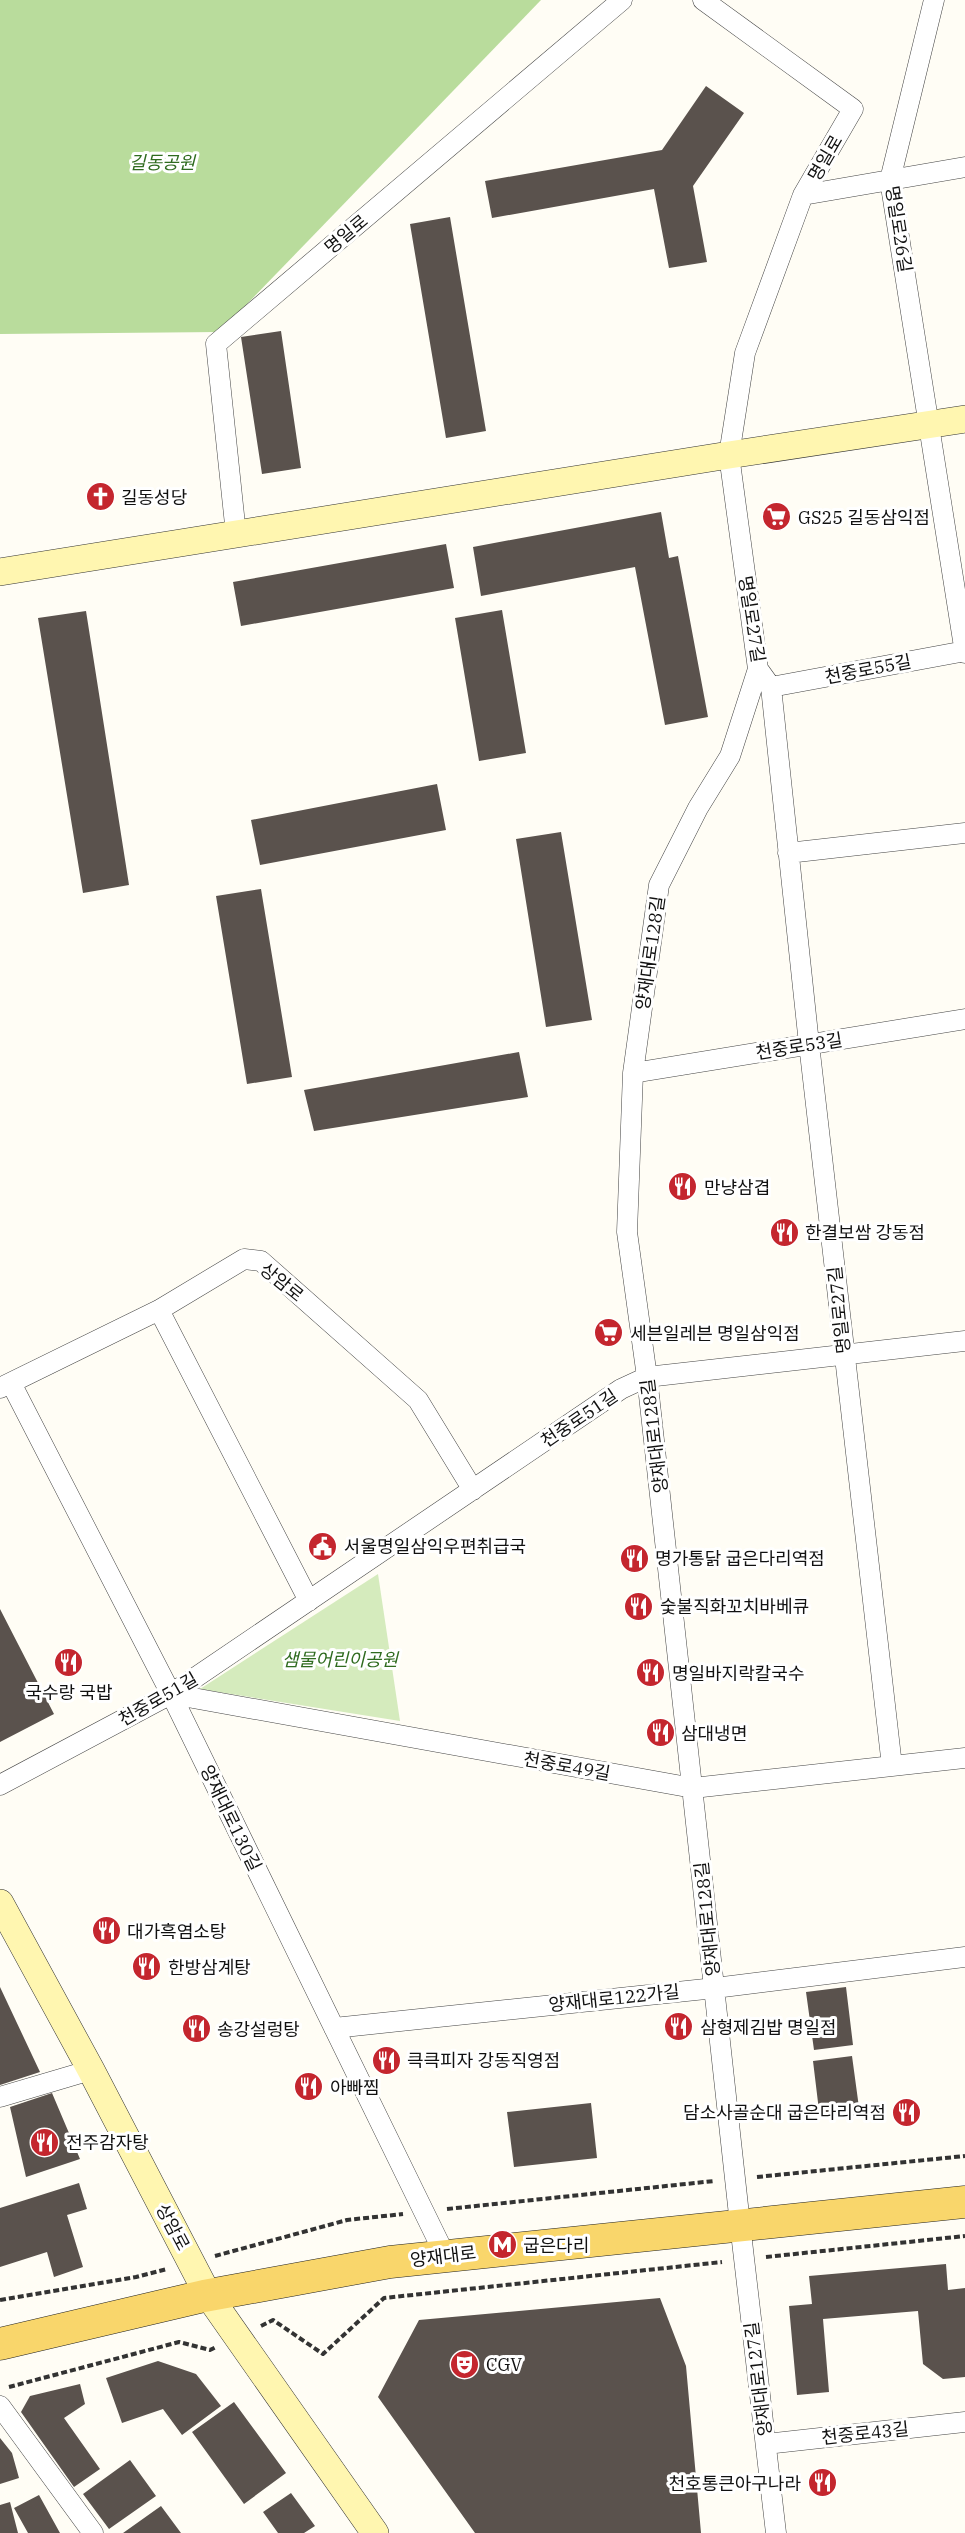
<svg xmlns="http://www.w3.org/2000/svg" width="965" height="2533" viewBox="0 0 965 2533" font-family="'IBM Plex Serif','Noto Sans KR',serif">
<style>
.green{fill:#d5ebbd}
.forest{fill:#b9dc9c}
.building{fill:#5a524d}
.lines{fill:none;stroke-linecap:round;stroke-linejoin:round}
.street-casing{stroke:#444;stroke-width:21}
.secondary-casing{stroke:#333;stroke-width:28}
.primary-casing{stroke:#222;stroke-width:33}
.path{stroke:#333;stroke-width:4;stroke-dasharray:6 3;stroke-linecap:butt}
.street{stroke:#fff;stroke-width:20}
.secondary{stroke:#fff6b0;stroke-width:27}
.primary{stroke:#f9d66b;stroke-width:32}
.labels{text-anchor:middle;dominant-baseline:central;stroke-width:6;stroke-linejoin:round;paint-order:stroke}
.street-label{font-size:18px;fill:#111;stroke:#fff}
.park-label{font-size:18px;font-style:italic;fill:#2f6b1f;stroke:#fff}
.poi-label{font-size:18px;fill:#111;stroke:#fff;text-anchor:start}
</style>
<rect width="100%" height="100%" fill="#fffdf5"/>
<path class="green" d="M378,1574L400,1721L200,1689Z"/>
<path class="forest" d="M0,0H541L220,332L0,334Z"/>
<path class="building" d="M706,86L744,113L693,186L707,262L669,268L654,189L492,218L485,181L662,150Z
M450,217L486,431L446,438L410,224Z
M281,331L301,468L262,474L241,337Z
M661,512L669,558L678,556L708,717L665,725L635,567L481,596L473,547Z
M446,544L454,588L241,626L233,582Z
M502,610L526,753L479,761L455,618Z
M86,611L129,885L83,893L38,618Z
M437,784L446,830L260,865L251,820Z
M561,832L592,1020L546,1027L516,839Z
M261,889L292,1077L247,1084L216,896Z
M519,1052L528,1097L314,1131L304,1090Z
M0,1609L54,1714L0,1742Z
M0,1987L40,2072L0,2085Z
M846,1987L853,2045L814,2050L806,1992Z
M852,2056L860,2115L820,2119L813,2061Z
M52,2093L80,2159L26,2177L10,2107Z
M591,2103L597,2158L514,2167L507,2112Z
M79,2183L87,2209L67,2215L83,2267L54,2277L47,2252L0,2267V2208Z
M946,2264L948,2290L965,2288V2377L943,2379L923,2364L918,2311L823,2319L829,2392L797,2395L789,2306L812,2304L809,2276Z
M660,2298L686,2366L701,2533H475L378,2397L419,2320Z
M158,2361L196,2374L221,2406L182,2435L163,2409L122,2423L106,2378Z
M80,2384L85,2404L64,2418L100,2469L74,2487L21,2412L30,2396Z
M234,2402L286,2473L244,2504L192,2432Z
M0,2438L12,2453L19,2478L0,2484Z
M130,2460L156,2496L109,2529L83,2494Z
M291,2493L315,2526L304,2533H278L263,2512Z
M39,2495L60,2533H28L14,2508Z
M10,2502L18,2533H0V2505Z
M161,2506L181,2533H123Z"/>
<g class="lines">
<defs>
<path id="street" d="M703,0L853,109L803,195L745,353L729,455L758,669L771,687L809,1044L892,1766
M934,0L890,180L965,653
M803,195L965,167
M236,534L216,344L622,0
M758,669L730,756L698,808L659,885L633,1073L627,1232L647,1377L740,2224L776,2533
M771,687L965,651
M788,853L965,833
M633,1073L965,1019
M159,1310L309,1601
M11,1383L171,1694L445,2255
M0,1388L159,1310L244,1259L261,1261L418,1400L473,1490
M171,1694L693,1788L965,1758
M0,1785L171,1694L621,1389L647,1377L965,1341
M334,2028L715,1988L965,1957
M0,2097L91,2070
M0,2406L93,2533
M766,2444L965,2422"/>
<path id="secondary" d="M0,572L729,455L965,419
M0,1903L91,2070L208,2295L375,2533"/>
<path id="primary" d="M0,2344L204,2296L390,2262L965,2202"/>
</defs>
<use href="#street" class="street-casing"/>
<use href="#secondary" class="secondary-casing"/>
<use href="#primary" class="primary-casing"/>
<path class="path" d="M757,2177L965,2156
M447,2209L714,2181
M215,2256L347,2220L403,2214
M766,2257L965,2236
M0,2300L136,2277L167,2269
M261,2326L273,2320L323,2354L384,2298L722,2262
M9,2387L179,2342L210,2350L216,2347"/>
<use href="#street" class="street"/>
<use href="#secondary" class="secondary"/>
<use href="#primary" class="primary"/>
</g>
<defs>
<symbol id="church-disc" viewBox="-11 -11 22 22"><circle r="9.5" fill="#c4262e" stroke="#fff"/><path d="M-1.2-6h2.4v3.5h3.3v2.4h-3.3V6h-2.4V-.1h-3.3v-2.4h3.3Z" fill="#fff"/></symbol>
<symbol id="supermarket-disc" viewBox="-11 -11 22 22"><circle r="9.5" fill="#c4262e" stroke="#fff"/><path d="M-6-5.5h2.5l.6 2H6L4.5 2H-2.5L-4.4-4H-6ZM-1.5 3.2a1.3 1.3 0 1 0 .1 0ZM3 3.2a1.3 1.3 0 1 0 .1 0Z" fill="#fff"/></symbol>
<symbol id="restaurant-disc" viewBox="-11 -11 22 22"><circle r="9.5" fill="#c4262e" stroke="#fff"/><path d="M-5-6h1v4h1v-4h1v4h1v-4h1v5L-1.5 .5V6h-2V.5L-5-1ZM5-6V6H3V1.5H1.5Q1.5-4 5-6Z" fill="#fff"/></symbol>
<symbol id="civic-disc" viewBox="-11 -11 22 22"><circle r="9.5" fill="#c4262e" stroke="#fff"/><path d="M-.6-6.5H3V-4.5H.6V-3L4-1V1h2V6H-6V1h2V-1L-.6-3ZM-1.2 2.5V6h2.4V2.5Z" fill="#fff"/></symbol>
<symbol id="metro-disc" viewBox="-11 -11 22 22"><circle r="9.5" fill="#c4262e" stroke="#fff"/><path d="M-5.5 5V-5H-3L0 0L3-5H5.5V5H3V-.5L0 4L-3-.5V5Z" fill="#fff"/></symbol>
<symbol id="theatre-disc" viewBox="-11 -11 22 22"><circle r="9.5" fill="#c4262e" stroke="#fff"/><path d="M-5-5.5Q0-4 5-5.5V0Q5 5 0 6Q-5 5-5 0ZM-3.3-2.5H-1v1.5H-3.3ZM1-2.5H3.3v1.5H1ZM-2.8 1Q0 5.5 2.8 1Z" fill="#fff"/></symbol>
</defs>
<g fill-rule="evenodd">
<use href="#church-disc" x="84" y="480" width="33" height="33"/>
<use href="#supermarket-disc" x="760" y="500" width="33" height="33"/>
<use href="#restaurant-disc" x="666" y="1170" width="33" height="33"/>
<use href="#restaurant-disc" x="768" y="1216" width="33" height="33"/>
<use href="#supermarket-disc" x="592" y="1316" width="33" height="33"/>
<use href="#civic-disc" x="306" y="1530" width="33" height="33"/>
<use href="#restaurant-disc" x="618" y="1542" width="33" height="33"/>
<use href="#restaurant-disc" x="622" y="1590" width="33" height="33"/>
<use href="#restaurant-disc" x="52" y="1646" width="33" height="33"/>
<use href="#restaurant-disc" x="634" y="1656" width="33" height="33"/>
<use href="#restaurant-disc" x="644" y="1716" width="33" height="33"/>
<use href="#restaurant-disc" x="90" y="1914" width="33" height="33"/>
<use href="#restaurant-disc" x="130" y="1950" width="33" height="33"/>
<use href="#restaurant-disc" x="662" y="2010" width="33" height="33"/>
<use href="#restaurant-disc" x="180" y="2012" width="33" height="33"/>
<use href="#restaurant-disc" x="370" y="2044" width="33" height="33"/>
<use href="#restaurant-disc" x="292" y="2070" width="33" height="33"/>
<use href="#restaurant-disc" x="890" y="2096" width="33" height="33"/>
<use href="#restaurant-disc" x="28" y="2126" width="33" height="33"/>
<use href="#metro-disc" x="486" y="2228" width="33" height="33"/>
<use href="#theatre-disc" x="448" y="2348" width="33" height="33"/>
<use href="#restaurant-disc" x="806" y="2466" width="33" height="33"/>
</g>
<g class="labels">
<g class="street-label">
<text transform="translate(825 158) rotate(-60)">명일로</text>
<text transform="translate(899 229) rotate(81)">명일로26길</text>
<text transform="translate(346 234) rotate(-40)">명일로</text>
<text transform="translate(752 619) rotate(81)">명일로27길</text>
<text transform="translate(868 669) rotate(-11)">천중로55길</text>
<text transform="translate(650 953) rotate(-82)">양재대로128길</text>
<text transform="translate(799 1046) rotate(-9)">천중로53길</text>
<text transform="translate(282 1282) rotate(39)">상암로</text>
<text transform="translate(839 1310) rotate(-96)">명일로27길</text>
<text transform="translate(579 1418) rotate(-34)">천중로51길</text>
<text transform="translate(654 1436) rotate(-97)">양재대로128길</text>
<text transform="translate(158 1699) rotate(-30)">천중로51길</text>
<text transform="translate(567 1766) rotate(10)">천중로49길</text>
<text transform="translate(231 1818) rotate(64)">양재대로130길</text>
<text transform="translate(707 1919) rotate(-96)">양재대로128길</text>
<text transform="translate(614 1998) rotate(-6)">양재대로122가길</text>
<text transform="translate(173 2227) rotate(62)">상암로</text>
<text transform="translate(443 2256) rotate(-7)">양재대로</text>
<text transform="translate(758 2379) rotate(-97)">양재대로127길</text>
<text transform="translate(865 2433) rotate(-6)">천중로43길</text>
</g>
<g class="park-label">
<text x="162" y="162">길동공원</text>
<text x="340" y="1659">샘물어린이공원</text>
</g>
<g class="poi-label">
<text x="121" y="497">길동성당</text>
<text x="798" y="517">GS25 길동삼익점</text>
<text x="704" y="1187">만냥삼겹</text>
<text x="805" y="1232">한결보쌈 강동점</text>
<text x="630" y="1333">세븐일레븐 명일삼익점</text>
<text x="344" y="1546">서울명일삼익우편취급국</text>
<text x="655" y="1558">명가통닭 굽은다리역점</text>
<text x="660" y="1606">숯불직화꼬치바베큐</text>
<text x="672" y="1673">명일바지락칼국수</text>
<text x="69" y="1692" text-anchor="middle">국수랑 국밥</text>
<text x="681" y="1733">삼대냉면</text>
<text x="127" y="1931">대가흑염소탕</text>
<text x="168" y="1967">한방삼계탕</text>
<text x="700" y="2027">삼형제김밥 명일점</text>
<text x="217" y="2029">송강설렁탕</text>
<text x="407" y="2060">큭큭피자 강동직영점</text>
<text x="330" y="2087">아빠찜</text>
<text x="886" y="2112" text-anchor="end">담소사골순대 굽은다리역점</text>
<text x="66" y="2142">전주감자탕</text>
<text x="523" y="2245">굽은다리</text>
<text x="486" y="2364">CGV</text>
<text x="801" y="2483" text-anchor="end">천호통큰아구나라</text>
</g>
</g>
</svg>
